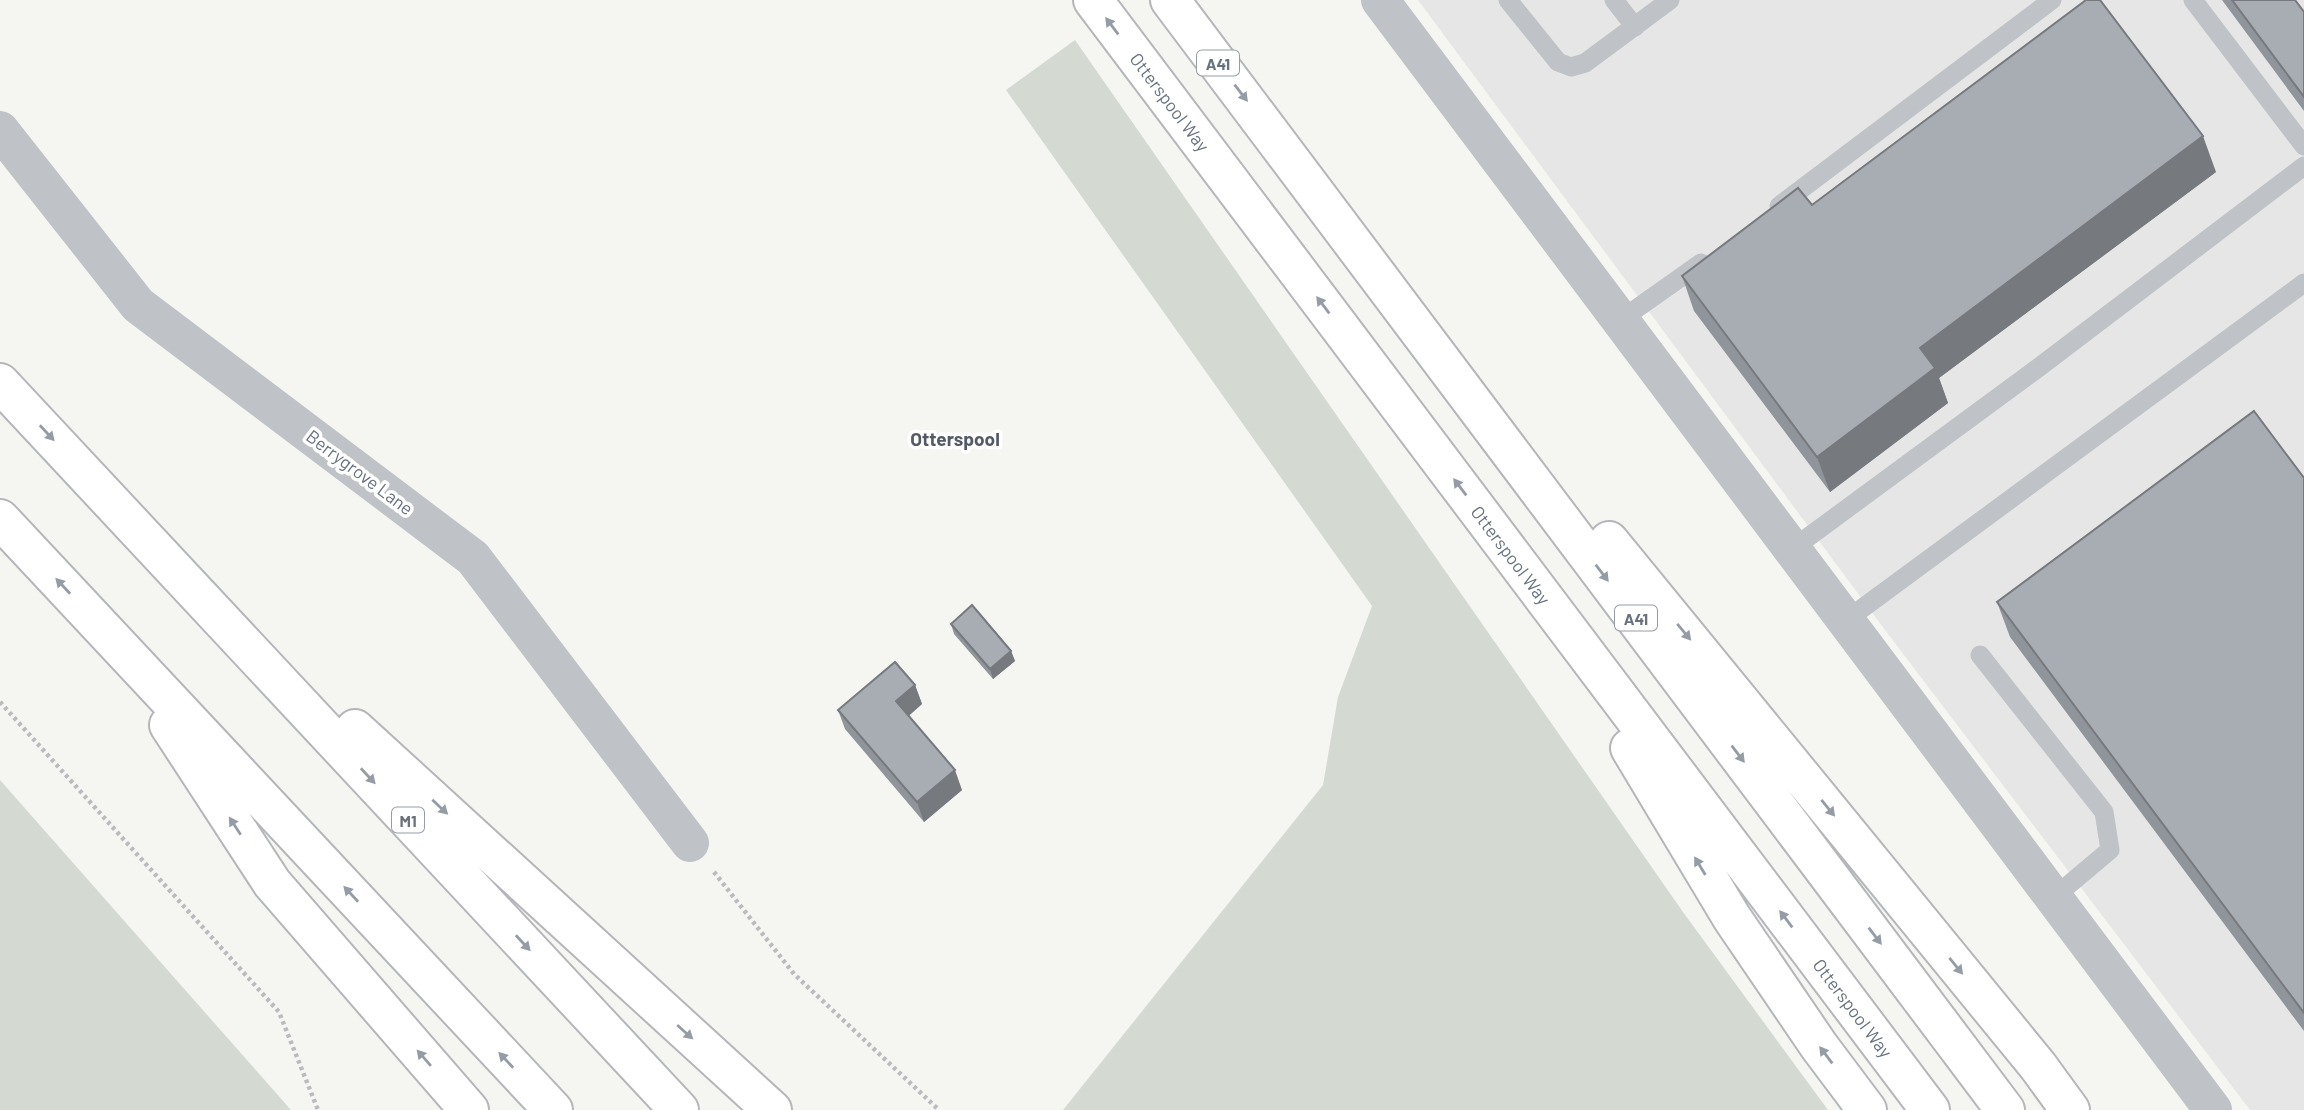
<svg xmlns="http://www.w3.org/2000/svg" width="2304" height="1110" viewBox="0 0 2304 1110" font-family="Barlow,sans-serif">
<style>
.built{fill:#e6e6e6}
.green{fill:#d4dad2}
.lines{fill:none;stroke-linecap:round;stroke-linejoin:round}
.trunk-casing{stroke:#b4b6ba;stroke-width:42}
.motorway-casing{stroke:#b4b6ba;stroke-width:42}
.path{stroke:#b9bbbe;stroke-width:4.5;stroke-dasharray:3.5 3.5;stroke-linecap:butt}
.service{stroke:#bfc2c6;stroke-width:19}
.minor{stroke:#bfc2c6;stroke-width:38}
.trunk{stroke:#fff;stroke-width:38}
.motorway{stroke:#fff;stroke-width:38}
.wall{fill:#90959b}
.shaded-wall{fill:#76797e}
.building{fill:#a8adb4;stroke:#76797e;stroke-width:2}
.oneway{fill:#959ca6}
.labels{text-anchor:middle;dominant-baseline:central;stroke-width:7;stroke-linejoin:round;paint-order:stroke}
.shield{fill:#fff;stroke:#959ca6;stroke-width:2}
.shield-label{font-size:16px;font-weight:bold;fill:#687180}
.street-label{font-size:18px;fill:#687180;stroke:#fff}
.neighbourhood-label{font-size:19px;font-weight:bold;fill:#555b66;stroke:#fff}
</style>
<rect width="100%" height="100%" fill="#f5f5f2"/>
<path class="built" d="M1418,0H2304V1110H2250L1888,634Z"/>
<path class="green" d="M1075,40L1683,912L1828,1110H1063L1323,785L1338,697L1372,606L1006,90Z
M0,780L291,1110H0Z"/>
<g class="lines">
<defs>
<path id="trunk" d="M1093,0L1930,1110
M1170,0L2005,1110
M1609,541L2038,1066L2070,1110
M1630,748L1732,918L1819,1046L1867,1110"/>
<path id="motorway" d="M0,383L679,1110
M0,519L553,1110
M169,725L272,883L469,1110
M355,729L772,1110"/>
</defs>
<use href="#trunk" class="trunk-casing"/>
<use href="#motorway" class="motorway-casing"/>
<path class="path" d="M0,702L279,1012L318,1110
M714,872L794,974L939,1110"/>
<path class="service" d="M1508,0L1558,62L1571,67L1585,63L1670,0
M1614,0L1635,27
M2193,0L2304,146
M1779,206L2052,0
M1619,321L1701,263
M1792,549L2038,368L2304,166
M1845,621L2304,283
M1980,655L2104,812L2110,850L2053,898"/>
<path class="minor" d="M1380,0L2213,1110
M0,130L138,305L473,558L690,843"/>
<use href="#trunk" class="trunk"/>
<use href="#motorway" class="motorway"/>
</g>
<path class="wall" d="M2222,0H2295L2304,12V111Z
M2216,172L1939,378L1948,403L1830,492L1694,311L1682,276L1812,205Z
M2304,478V1031L2010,637L1997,602Z
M951,624L1011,651L1015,661L993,679L954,634Z
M915,685L922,704L908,716L962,790L924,822L845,729L838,710Z"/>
<path class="shaded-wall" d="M2203,136L2216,172L1939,378L1948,403L1830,492L1817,457L1920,348Z
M1011,651L1015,661L993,679L990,669Z
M915,685L922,704L903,721L896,701Z
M955,770L962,790L924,822L917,802Z"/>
<path class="building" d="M2086,0H2100L2203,136L1920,348L1935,368L1817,457L1682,276L1798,188L1812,205Z
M2232,0H2295L2304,12V97Z
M2254,411L2304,478V1013L1997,602Z
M972,605L1011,651L990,669L951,624Z
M895,662L915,685L896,701L955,770L917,802L838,710Z"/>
<defs><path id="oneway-solid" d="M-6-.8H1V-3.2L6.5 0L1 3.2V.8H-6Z" transform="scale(1.75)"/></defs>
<g class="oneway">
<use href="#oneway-solid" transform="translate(1112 26) rotate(-127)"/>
<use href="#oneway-solid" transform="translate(1241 93) rotate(52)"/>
<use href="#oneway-solid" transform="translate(1323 305) rotate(-127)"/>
<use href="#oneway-solid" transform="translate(47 433) rotate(47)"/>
<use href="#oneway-solid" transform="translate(1460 487) rotate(-127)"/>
<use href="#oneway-solid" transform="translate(1602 573) rotate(53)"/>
<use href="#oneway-solid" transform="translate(63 586) rotate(-133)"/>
<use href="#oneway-solid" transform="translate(1684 632) rotate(50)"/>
<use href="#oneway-solid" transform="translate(1738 754) rotate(53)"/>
<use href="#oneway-solid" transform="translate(368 776) rotate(47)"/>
<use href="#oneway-solid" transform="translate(440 807) rotate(43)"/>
<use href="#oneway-solid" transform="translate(1828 808) rotate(51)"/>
<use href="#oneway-solid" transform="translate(235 826) rotate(-123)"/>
<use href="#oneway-solid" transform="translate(1700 866) rotate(-121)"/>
<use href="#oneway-solid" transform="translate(351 894) rotate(-133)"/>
<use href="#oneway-solid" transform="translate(1786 919) rotate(-127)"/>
<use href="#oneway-solid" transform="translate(1875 936) rotate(53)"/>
<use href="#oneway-solid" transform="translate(523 943) rotate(47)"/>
<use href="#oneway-solid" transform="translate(1956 966) rotate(51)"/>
<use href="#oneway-solid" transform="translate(685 1032) rotate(42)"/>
<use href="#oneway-solid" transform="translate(1826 1055) rotate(-127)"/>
<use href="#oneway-solid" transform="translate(424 1058) rotate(-131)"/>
<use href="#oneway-solid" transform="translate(506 1060) rotate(-133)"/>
</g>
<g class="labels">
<g class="shield">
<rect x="1197" y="50.5" width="42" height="25" rx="5"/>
<rect x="1615" y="605.5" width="42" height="25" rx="5"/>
<rect x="392" y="807.5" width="32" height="25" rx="5"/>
</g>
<g class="shield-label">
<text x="1218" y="63">A41</text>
<text x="1636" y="618">A41</text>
<text x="408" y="820">M1</text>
</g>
<g class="street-label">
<text transform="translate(1170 102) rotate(53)">Otterspool Way</text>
<text transform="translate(360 472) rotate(37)">Berrygrove Lane</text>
<text transform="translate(1511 555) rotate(53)">Otterspool Way</text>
<text transform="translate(1853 1008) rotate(53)">Otterspool Way</text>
</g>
<g class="neighbourhood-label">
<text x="955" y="438">Otterspool</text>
</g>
</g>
</svg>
